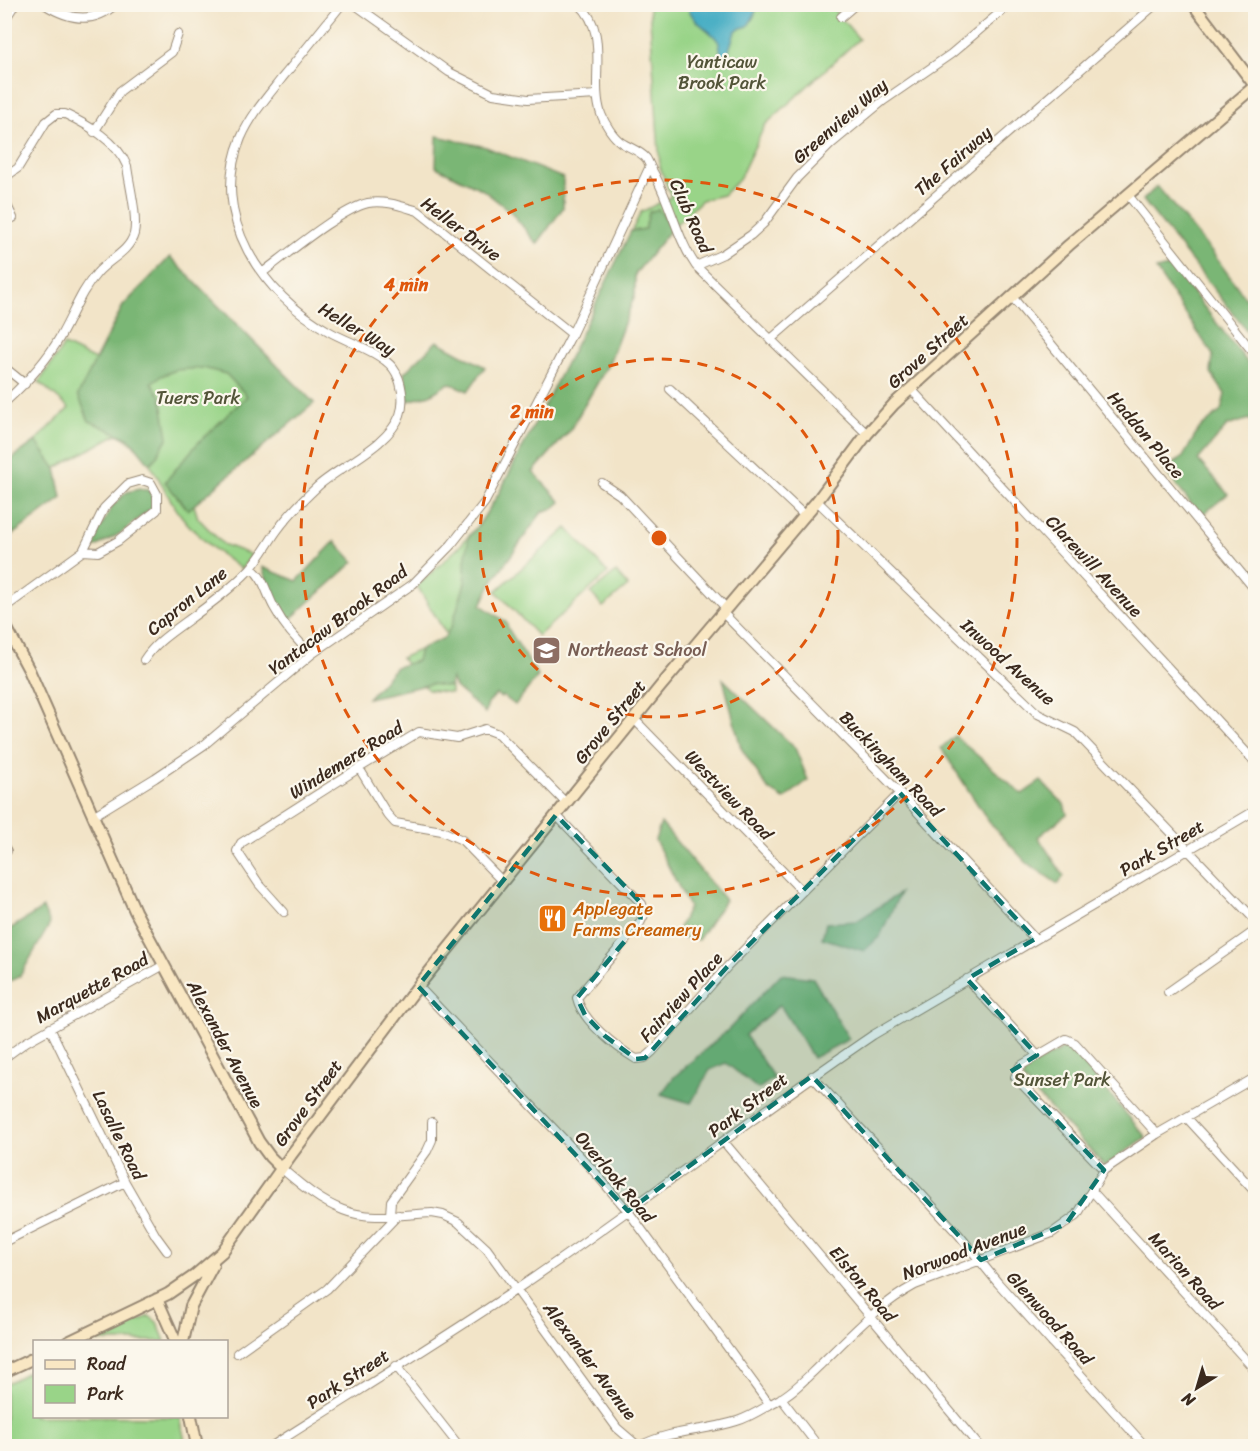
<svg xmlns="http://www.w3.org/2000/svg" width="1260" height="1451" viewBox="0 0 1260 1451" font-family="Sriracha,sans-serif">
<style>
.green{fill:#99d488;stroke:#6a7f53;stroke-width:1.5}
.forest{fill:#7ab674;stroke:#5a7049;stroke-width:1.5}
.water{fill:#43acc3;stroke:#3f6b70;stroke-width:1.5}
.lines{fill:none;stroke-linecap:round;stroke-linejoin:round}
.street-casing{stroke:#968773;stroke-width:10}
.secondary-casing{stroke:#968773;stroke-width:14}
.street{stroke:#fff;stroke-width:8}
.secondary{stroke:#f9e7c3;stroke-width:10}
.marked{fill:#0f766e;fill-opacity:0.2;stroke:#0f766e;stroke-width:4.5;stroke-dasharray:12 8;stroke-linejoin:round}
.ring{fill:none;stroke:#df570d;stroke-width:3;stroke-dasharray:10 8}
.labels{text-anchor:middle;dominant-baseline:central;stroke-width:4.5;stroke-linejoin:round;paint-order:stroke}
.park-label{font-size:18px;fill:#525438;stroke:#fbf7ec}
.street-label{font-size:18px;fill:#3b2a1e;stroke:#fbf7ec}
.education-label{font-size:18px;fill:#785e54;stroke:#fbf7ec;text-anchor:start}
.food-label{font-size:18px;fill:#c56008;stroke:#fbf7ec;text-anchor:start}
.centre{fill:#df570d;stroke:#fbf7ec;stroke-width:3}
.ring-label{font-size:18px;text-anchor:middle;font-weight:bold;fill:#df570d;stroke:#fbf7ec;stroke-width:4.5;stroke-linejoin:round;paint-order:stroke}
</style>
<rect width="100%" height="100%" fill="#fbf7ec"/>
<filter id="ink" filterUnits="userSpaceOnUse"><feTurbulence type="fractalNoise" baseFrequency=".0167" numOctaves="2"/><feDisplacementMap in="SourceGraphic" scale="12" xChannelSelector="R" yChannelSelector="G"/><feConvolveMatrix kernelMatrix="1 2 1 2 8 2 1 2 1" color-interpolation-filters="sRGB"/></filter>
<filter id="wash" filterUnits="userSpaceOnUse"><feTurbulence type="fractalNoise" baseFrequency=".008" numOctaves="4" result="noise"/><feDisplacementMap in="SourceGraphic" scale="24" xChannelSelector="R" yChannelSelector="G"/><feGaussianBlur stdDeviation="1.35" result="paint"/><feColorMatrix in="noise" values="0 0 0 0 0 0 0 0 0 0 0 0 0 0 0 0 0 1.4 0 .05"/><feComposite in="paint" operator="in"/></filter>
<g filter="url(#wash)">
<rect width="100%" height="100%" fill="#f2e4c8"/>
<path class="green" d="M649,5H830L859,39L765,125L739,179L723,195L702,200L673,227L635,274V294L609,363L570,430L533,472L468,605L450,676L451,693L428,690L401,658L448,637L417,586L459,547L480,523L498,495L578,340L641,212L671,197L660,167Z
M170,257L314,403L194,505L198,518L223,544L252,555L241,569C219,554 198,537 182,517C160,489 151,449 117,434L56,468L62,498L13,534L5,515L4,464L36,441L69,408L39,382L64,345L95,360L123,306Z
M567,528L608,573L538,636L496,591Z
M616,572L628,586L603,607L591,593Z
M149,1316L157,1322L165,1341H93Z
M34,1369V1416L180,1417L186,1446H5V1384Z"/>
<path class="forest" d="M437,136L486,147L563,178V208L537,244L511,212L483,190L436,167Z
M1157,186L1214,255L1255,311V341L1143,200Z
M658,209L673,227L635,274V294L609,363L570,430L533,472L561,502L554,508L542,512L492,582L481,605L506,622L509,630L538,676L515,705L503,696L501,698L496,694L488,704L485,713L455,687L451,678L449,687L431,684L368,698L396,667L417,661L420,649L444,638L452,625L465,583V561L469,536L480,523L498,495L578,340L631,231L645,229L649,212Z
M170,257L314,403L188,510L165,482L197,444L247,396L226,374L203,368L176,370L161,376L151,383L161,396L168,437L153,462L149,463L130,439L89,421L78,395L123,306Z
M1172,266L1255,372V425L1249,419L1227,426L1198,460L1228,494L1201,516L1164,470L1183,457L1199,429L1221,411L1225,394L1211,373L1213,355L1156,270Z
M437,341L485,367L468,391L449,383L430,395L408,401L404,373Z
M36,441L56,469L62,498L13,534L5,515V464Z
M139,489L148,490L155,500L154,506L121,533L94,548L91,545L113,505L127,492Z
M335,541L354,562L287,622L273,598L262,567L297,581Z
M723,679L795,748L808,780L784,799L768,789L741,748Z
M955,736L1022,794L1041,781L1064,804L1067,814L1038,837L1064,876L1058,884L1026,862L989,822L941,748Z
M661,823L725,900L698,940L675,936L689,907L655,840Z
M900,893L880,936L864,951L822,938L826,923L857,921Z
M43,908L50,924L20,976L5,984V932Z
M781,974L813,978L849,1039L813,1058L780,1005L745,1035L774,1078L758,1089L726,1063L710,1070L691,1103L661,1094L674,1077L729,1029Z
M1069,1046L1146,1137L1105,1166L1023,1080L1024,1069Z"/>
<path class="water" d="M688,4H758V5L754,16L748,26L738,29L735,32L726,59L721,60C720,54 721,47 718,41C709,27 690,23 688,4Z"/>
</g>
<g filter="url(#ink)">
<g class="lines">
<defs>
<path id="street" d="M44,4C67,19 93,25 116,4
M354,4L449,72L493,94L528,99L597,95
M579,4C611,34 589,78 601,114C605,124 613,137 622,143C630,148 640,151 646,158C648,161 650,166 652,170C670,200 676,237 696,266L867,434
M841,17L856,4
M4,21L15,4
M94,132L120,91L172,52L178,34
M4,178L18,168L46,122L56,114H65C88,125 117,141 127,166C129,184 138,216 134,234C129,252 108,260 97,273C80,292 73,315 60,337C46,362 26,383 4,403
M1128,195L1256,356
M4,199L13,218
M696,266L723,254L751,235L764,223L797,178L831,144L883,101L951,54L1010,4
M262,273C286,255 341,209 368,203C385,200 401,206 418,211L572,334
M1013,298L1256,591
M770,340L1156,4
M4,367L25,384
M670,389L804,515
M911,389L1256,763
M602,483L620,495L726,608
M817,501L1038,714L1075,732L1256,921
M251,568C265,578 266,594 275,609C284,626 297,641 312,654
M4,608L83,551L104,508L128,484L142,480L151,483L157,494V510L118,541L98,552L83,551
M722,612L900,793L1035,939
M144,660C155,643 171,633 187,621C209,605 231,589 250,569C260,558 267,545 276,532C288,515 303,500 318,486C342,465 389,445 400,415C405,401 402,380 393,368C380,352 348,342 330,332C262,295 208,216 241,138C251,115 267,97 282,78C302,54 322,29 342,4
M634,719L802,891
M359,768L387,814L395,823L442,831L462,840L502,881
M556,815L642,904L644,915L640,923L577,998C582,1021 616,1047 636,1059L645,1058L652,1052L727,967L900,793
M93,816L155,778L204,745L312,654L413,584L451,545L485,502L572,334L650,166
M4,846L7,851
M284,912L259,884L237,851L241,843L359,768L419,732L457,738L485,729L498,734L566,803
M967,979L1037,1055
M418,986L591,1168L628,1211L769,1404
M1168,992L1256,930
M50,1028L125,1182L156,1236L167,1251
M4,1058L26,1042L164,965
M812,1076L959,1235L998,1283L1145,1446
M1187,1118L1256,1193
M724,1142L979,1446
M281,1168C300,1184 319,1201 343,1210C370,1221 404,1214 432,1213L443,1215L458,1222L487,1249L617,1428L638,1446
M1104,1170L1015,1077L1020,1066L1066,1039L1075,1043L1157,1134
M1092,1191L1256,1371
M390,1215L391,1201L427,1151L432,1140V1122
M4,1242L125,1182
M237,1353L327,1289L398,1215
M396,1366L459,1446
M781,1398L818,1446
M272,1446C353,1394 437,1343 517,1289C638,1207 752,1117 873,1035L1256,810
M640,1446C672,1429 703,1432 737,1421C751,1417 765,1407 778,1400C794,1392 807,1377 820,1365C850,1336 878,1305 915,1285L1052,1233L1077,1215L1104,1170L1157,1134L1256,1077"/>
<path id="secondary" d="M1193,4L1256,87
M4,623L29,670L135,911L259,1142L270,1157L281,1168
M157,1299L176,1342
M68,1342L168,1294L194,1276L222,1252L291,1155L418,986L660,687L817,501L867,434L894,404L1069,245L1256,85
M183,1342L191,1306L213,1265
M4,1372L34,1358
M191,1416L197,1446"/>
</defs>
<use href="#street" class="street-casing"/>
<use href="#secondary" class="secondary-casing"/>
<use href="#street" class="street"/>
<use href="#secondary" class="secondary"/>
</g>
</g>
<path class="marked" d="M900,793L1035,939L967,979L1037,1055L1010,1072L1104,1170L1066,1224L981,1260L812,1076L628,1211L418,986L556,815L642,904L640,923L577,998L585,1015L605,1036L636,1059L645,1058L727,967Z"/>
<g class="ring">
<circle cx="659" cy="538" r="179"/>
<circle cx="659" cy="538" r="358"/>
</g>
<defs>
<symbol id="school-square" viewBox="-11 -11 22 22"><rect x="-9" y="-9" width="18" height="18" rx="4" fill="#8d6e63" stroke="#fbf7ec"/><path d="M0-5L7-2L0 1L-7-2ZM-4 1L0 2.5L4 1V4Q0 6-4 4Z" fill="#fff"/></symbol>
<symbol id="restaurant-square" viewBox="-11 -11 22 22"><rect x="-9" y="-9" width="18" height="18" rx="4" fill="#e8710a" stroke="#fbf7ec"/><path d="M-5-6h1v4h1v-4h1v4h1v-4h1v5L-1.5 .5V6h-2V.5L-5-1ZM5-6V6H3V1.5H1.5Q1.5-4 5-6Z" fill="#fff"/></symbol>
</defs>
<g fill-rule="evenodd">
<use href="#school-square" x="530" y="634" width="33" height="33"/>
<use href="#restaurant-square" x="536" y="902" width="33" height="33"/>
</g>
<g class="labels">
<g class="park-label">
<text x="722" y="62">Yanticaw<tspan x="722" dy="21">Brook Park</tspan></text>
<text x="198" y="398">Tuers Park</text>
<text x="1062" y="1080">Sunset Park</text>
</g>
<g class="street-label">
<text transform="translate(840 121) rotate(-41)">Greenview Way</text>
<text transform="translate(953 161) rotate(-41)">The Fairway</text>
<text transform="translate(691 216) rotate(66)">Club Road</text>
<text transform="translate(461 229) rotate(37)">Heller Drive</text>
<text transform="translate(357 329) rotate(31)">Heller Way</text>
<text transform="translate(928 351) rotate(-42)">Grove Street</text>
<text transform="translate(1146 435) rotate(50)">Haddon Place</text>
<text transform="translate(1094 566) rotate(47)">Clarewill Avenue</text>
<text transform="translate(187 601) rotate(-39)">Capron Lane</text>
<text transform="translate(338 620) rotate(-37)">Yantacaw Brook Road</text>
<text transform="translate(1008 662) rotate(42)">Inwood Avenue</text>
<text transform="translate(610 722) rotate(-51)">Grove Street</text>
<text transform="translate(346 760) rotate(-32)">Windemere Road</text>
<text transform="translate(891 764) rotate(46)">Buckingham Road</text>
<text transform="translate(729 795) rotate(46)">Westview Road</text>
<text transform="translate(1162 848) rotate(-30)">Park Street</text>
<text transform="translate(92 988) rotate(-29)">Marquette Road</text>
<text transform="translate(681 997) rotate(-48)">Fairview Place</text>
<text transform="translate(225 1044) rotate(62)">Alexander Avenue</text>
<text transform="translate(308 1103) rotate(-54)">Grove Street</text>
<text transform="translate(748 1105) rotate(-37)">Park Street</text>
<text transform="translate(119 1135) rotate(64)">Lasalle Road</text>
<text transform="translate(615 1177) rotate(50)">Overlook Road</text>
<text transform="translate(964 1251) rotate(-21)">Norwood Avenue</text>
<text transform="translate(1185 1271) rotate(48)">Marion Road</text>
<text transform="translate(863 1284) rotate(50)">Elston Road</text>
<text transform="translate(1050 1318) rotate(48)">Glenwood Road</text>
<text transform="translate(590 1361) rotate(53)">Alexander Avenue</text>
<text transform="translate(348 1379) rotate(-33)">Park Street</text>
</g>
<g class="education-label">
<text x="568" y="650">Northeast School</text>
</g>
<g class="food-label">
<text x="573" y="909">Applegate<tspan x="573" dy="21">Farms Creamery</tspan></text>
</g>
</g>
<circle cx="659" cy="538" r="9" class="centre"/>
<g class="ring-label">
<text x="406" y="291">4 min</text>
<text x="532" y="418">2 min</text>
</g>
<rect width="1260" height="1451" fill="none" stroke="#fbf7ec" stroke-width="24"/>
<rect x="33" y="1340" width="195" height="78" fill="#fbf7ec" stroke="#aea59a" stroke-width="1.5"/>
<rect x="45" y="1360" width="30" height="9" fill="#f9e7c3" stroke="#aea59a" stroke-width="1.5"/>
<text x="87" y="1370" font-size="18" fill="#3b2a1e">Road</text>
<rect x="45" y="1385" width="30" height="18" fill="#99d488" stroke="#aea59a" stroke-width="1.5"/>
<text x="87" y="1400" font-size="18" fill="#3b2a1e">Park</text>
<g transform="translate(1197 1388) rotate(217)" stroke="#fbf7ec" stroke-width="4.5" paint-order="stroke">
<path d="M0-4.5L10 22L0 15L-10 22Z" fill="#3b2a1e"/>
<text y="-9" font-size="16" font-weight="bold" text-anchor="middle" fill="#3b2a1e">N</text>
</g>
</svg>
